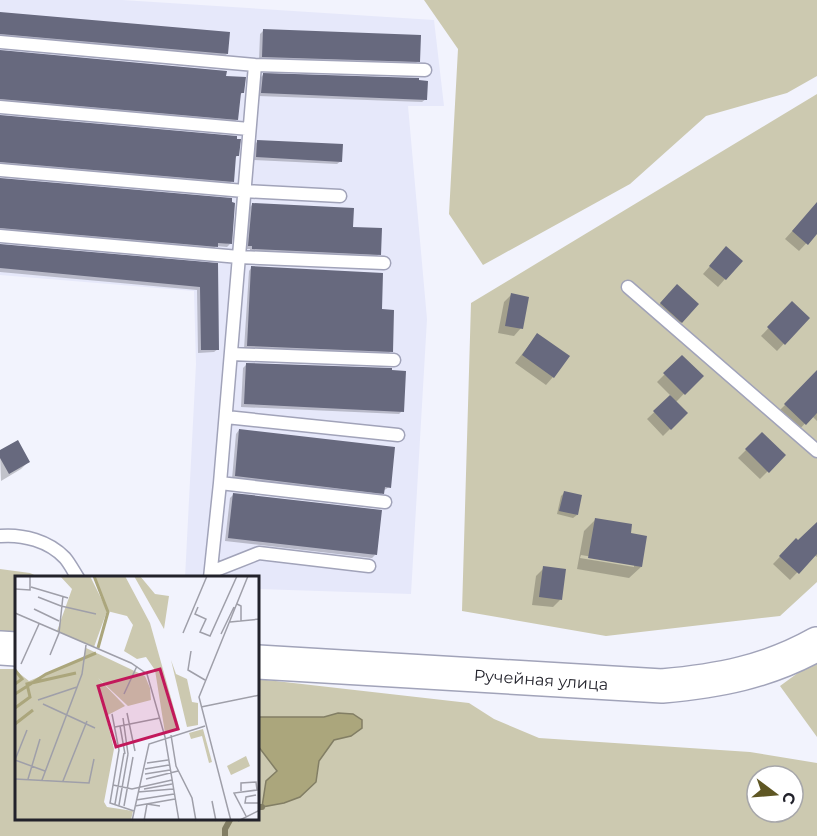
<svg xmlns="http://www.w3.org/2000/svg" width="817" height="836" viewBox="0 0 817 836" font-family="Montserrat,sans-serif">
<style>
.built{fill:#e6e8fa}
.green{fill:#ccc9b0;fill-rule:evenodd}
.water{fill:#aba67c;stroke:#827e64;stroke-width:1.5}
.shadow{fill:#0003;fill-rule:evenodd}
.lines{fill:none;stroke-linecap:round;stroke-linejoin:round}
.stream{stroke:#827e64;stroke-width:6}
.building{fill:#67697e}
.lane-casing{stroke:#a1a3b9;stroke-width:15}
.secondary-casing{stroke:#a1a3b9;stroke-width:36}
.lane{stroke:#fff;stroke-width:12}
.secondary{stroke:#fff;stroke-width:33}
.labels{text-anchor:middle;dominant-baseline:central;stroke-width:6;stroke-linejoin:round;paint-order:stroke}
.street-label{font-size:16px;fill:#22222b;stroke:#fff}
.inset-river{fill:none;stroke:#aba67c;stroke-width:3}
.inset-road{fill:none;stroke:#9f9fa9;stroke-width:1.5}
.view{fill:#c2185b;fill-opacity:0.15;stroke:#c2185b;stroke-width:3}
.inset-edge{fill:none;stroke:#22222b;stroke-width:3}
</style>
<rect width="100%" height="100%" fill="#f2f3fd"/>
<path class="built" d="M0,0H122L434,20L444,106H408L427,319L411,594L258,589V578H185L196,364L194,291L0,275Z"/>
<path class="green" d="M424,0H817V76L787,93L706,116L630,184L483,265L449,214L458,49Z
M817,94V582L780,616L606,636L462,611L471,303Z
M0,569L30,573L41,578H16V632L0,631Z
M817,659V737L780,686Z
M0,669H16V820H258V679L469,703L494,719L539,738L750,752L817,763V836H0ZM757,776H793V812H757Z"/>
<path class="water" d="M338,713L353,714L362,720V728L351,736L334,740L319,761L316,782L300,797L284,803L262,807L266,781L277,771L258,746V717H324Z"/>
<path class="shadow" d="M0,13L227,54L223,57L0,37Z
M263,31L418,61L415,64L259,60L260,34Z
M0,52L225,77L243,92L239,96L237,119L234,123L0,102Z
M263,75L418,82L426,99L422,102L258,96L260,78Z
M0,117L238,155L234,159L232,181L229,185L0,165Z
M258,141L341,161L337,164L253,160L254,145Z
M0,180L230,244L227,247L216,246L213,250L0,231Z
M252,205L351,228L379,254L376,257L250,252V249H245L249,208Z
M817,215V232L799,251L785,239L804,218Z
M0,246L217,265L218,349L214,352L198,353L197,290L0,272Z
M719,256L725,279L718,287L703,274Z
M252,267L380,311L391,351L388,354L244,349L249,271Z
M669,293L681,322L674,330L653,312Z
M511,295L521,328L514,336L498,333L504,302Z
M792,303L808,318L777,351L761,336Z
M537,335L553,377L546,385L515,363Z
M682,357L701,376L676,402L686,413L663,436L647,419L671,396L657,382Z
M247,364L402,411L399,414L241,407L243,368Z
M810,380L817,386V421L812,416L797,432L777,413Z
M239,430L389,487L383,491L379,496L232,479L236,434Z
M762,434L784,455L760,479L738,458Z
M0,452L28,462L21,469L1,481Z
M564,493L577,515L573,518L557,514L561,496Z
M234,494L375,555L372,558L225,541L230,498Z
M596,519L629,534L641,567L629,578L577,569L584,531ZM581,555L634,564V567L580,558Z
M817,524V557L814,555L790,580L773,564L796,540L798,542Z
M544,568L560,600L553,607L532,605L536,576Z"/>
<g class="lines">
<path class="stream" d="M258,807H262
M225,836V829L230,820"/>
</g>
<path class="building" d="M0,12L230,32L228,54L0,34Z
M263,29L421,35L420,62L262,57Z
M0,50L227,71L226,76L246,77L244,93H241L238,120L0,99Z
M263,73L419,78V80L428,81L427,100L261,93Z
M0,115L237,136V139H241L239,156H236L234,182L0,162Z
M257,140L343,144L342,162L256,157Z
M0,178L232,198V202L235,203L232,244L218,243V247L0,228Z
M817,202V234L808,245L792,231Z
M252,203L354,208L353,227L382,228L381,255L252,249V246H248Z
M0,244L218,263L219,350H201L200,287L0,268Z
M726,246L743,261L726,280L709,266Z
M251,266L383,273L382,309L394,310L393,352L247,346Z
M677,284L699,304L682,323L660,303Z
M511,293L529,297L523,329L505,326Z
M792,301L810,318L785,345L767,327Z
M537,333L570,356L554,378L522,355Z
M682,355L704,376L685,395L663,373Z
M246,363L392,368V370L406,371L404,412L244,404Z
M817,370V413L806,425L784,404Z
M670,395L688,413L671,430L653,411Z
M239,429L395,447L391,488L385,487L384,494L235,476Z
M762,432L786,455L769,473L745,449Z
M18,440L30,462L9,474L0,458V450Z
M564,491L582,495L578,515L559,511Z
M233,493L382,510L377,555L228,538Z
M595,518L632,524L631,533L647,536L642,567L588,558Z
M817,522V554L799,574L779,556L796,538L798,540Z
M543,566L566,569L562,600L539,597Z"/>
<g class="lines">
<defs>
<path id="lane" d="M0,42L255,65L425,70
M0,107L249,129
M0,170L244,191L340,196
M0,236L239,257L384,263
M628,287L817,451
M231,354L394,360
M226,417L398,435
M220,483L385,502
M0,536C23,534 49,541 65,558C70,564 74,572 78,578
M211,572L259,553L369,566
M210,578L220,483L255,65"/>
<path id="secondary" d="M0,648L16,649
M258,662L662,686C718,681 767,672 817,644"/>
</defs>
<use href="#lane" class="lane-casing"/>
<use href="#secondary" class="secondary-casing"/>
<use href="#lane" class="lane"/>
<use href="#secondary" class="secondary"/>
</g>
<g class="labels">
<g class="street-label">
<text transform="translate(541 680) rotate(4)">Ручейная улица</text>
</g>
</g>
<g transform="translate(15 576)">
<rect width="244" height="244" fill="#f2f3fd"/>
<path d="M45,0H75L91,32L78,0H110L135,47L165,154L150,157L140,94L131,81L122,83L109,75L118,49L112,40L92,35L79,71L42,55L57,13ZM119,0H125L140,18L154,20L149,53ZM71,72L130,100L135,112L136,124L113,130L83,102L110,130L91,140L99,173L89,226L92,231L118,235L116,244L0,245V94L14,105L68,83ZM156,84L161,98L172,103L177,126L183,127V149L172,151ZM188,153L197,186L194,187L187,160L176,163L174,157ZM231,180L235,190L216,199L212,190Z" fill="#ccc9b0"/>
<path class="inset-river" d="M79,0L93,36L83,72M0,94L7,103L0,108M0,118L31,98L81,77M0,132L15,121L12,108L61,97M0,148L18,134"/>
<path class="inset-road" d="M16,11L53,22M0,13L15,14V0M23,21L46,30M222,28L226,30V45M46,30L81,38M183,31L180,38L191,43L185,56L195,60L222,0M19,33L44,45M0,37L116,87L132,98L150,161L164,245M215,46L245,43M168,57L192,0M206,58L219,31M176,75L173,94L190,104M35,79L44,57L48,20M6,88L24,48M109,118L122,90M23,124L62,111M28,128L80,152M186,131L245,119M112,137L120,175M97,138L104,174L95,227L119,235M108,142L113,178M105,150L110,178M100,151L145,142M12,154L0,184L30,195M156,159L161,190L177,222L181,245M132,187L153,184M130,193L154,189M130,198L155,194M0,203L74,207L79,183M13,203L25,163M131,203L163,195M27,204L67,98L71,69M48,205L72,145M98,209L117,213L157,204M129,213L157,208M226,215V207L241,206L242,214L219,217L231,240M123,216L158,213M241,219L231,221L230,227H243M121,224L159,218M197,225L201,245M100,228L109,177M104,229L113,178M109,230L118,181M120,230L160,223M117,245L134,168L190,150M129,245L132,228L145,230M216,245L184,121L233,0M223,245L245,234"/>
<path class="view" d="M145,93L163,153L101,171L83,110Z"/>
<rect width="244" height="244" class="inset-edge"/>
</g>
<g transform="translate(775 794) rotate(106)"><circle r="28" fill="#ffffff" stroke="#a7a7aa" stroke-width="1.5"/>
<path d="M0-4.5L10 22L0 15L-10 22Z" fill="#5f5724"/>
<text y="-9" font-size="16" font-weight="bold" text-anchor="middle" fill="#22222b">С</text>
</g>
</svg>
